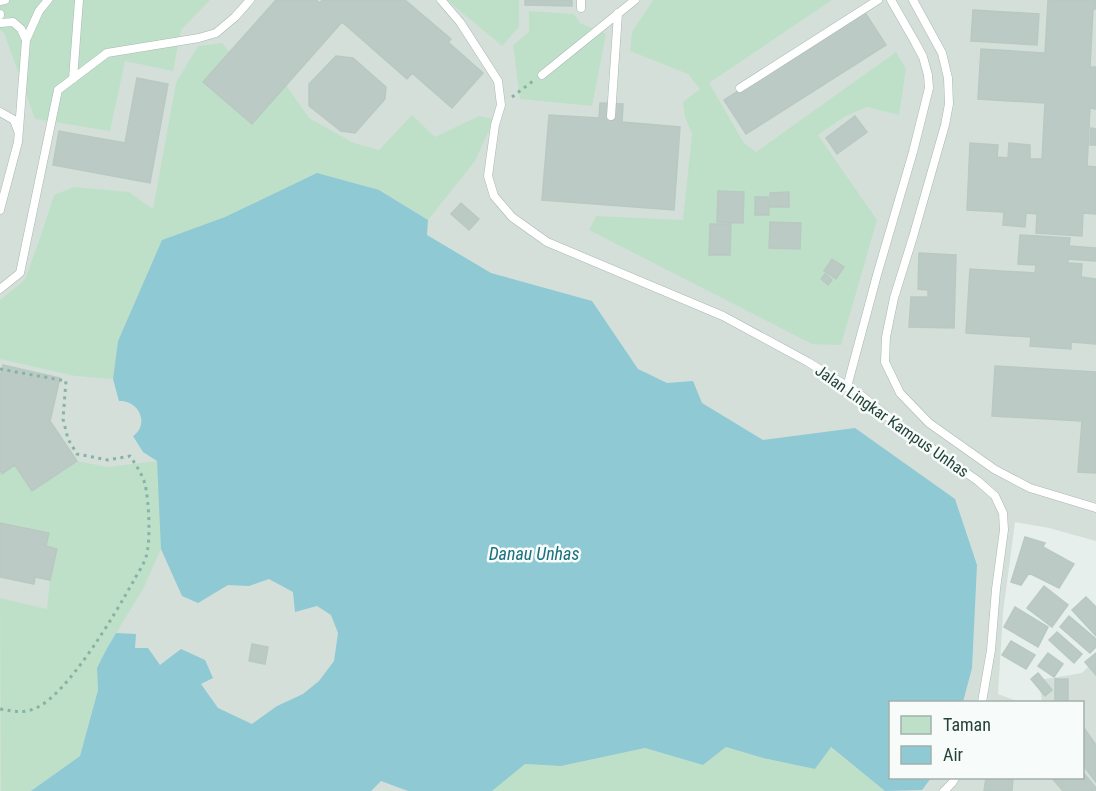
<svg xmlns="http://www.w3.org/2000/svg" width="1096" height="791" viewBox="0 0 1096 791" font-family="'Roboto Condensed',sans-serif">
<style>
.built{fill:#d4dfda}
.green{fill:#bfe0c8}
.water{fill:#8ec9d4}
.building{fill:#bbcac4;stroke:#b8c9c2;stroke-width:1.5}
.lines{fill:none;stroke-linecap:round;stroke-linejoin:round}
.service-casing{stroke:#a8b8b2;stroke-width:9}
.path{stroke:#86b3a5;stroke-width:3;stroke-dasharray:3 4.5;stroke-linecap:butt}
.service{stroke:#fff;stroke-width:8}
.labels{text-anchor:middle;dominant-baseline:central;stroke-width:5;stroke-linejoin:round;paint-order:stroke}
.street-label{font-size:16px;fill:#24423a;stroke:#f7fbf9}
.water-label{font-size:18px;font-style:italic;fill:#1c6f80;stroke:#f7fbf9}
</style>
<rect width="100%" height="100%" fill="#e6efeb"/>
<path class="built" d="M0,0H1096V541L1049,528L1015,522L1003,613L998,694L1019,702H890V778H1082V702H1042L1039,680L1082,673L1096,659V791H0Z"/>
<path class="green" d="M0,0H210L181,30L173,71L125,61L110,131L35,119L4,33L0,30Z
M447,0H519V27L502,46Z
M653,0H832L709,83L744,143L756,152L896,52L906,69L899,115L867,107L844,117L818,135L877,220L841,345L812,344L589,230L596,216L683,220L692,134L685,117L683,102L700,89L688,74L630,51L632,32Z
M529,11L574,14L580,23L606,34L592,106L520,99L513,45L529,32Z
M222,43L230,52L203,82L252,124L286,85L309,118L354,143L379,150L412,115L435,137L479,116L494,119L475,161L428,220L379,190L225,217L162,240L118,341L113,379L75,376L0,359V300L25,280L41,235L54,195L74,187L129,192L153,209L176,83L198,46Z
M77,461L107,467L157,461L161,502V549L143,589L106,650L97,669L98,690L80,756L31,791H1L0,598L47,609L50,580L57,549L46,546L49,534L0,523V470L2,473L15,465L33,490Z
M726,747L763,758L815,769L830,747L885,791H492L525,764L561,766L645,748L703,765Z"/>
<path class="water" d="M317,173L379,190L428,220L427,235L491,273L592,301L638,369L667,383L693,381L702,403L763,440L855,428L955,499L977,565L972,668L963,702H890V778H931L922,790L885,791L831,747L815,769L763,758L726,747L703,765L645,748L561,766L525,764L492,791H408L381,781L371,791H31L80,756L98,690L97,668L106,650L116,633L136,634L135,648H148L160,665L181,649L205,660L213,678L201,684L218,708L252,724L277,706L303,694L319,681L334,661L338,633L331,615L317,606L295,612L293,592L269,579L249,586L228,585L198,603L182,596L161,549L157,461L143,452L133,436C150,424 139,400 119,401L113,379L118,341L162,240L225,217Z"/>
<path class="building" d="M276,0H316L320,3L322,0H405L451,39L448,42L483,73L452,108L412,73L407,79L342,22L252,124L203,82Z
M525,0H572V6L525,5Z
M1048,0H1096V9H1093L1090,67H1096V109L1090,108L1087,166L1096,167V214L1083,213L1082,236L1036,233L1037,214L1026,213L1025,227L1003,225L1004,212L967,210L970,143L998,145L997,157L1008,158L1009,143L1030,145V159H1042L1045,103L978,99L981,49L1045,53Z
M973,10L1039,14L1037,45L971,41Z
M864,11L886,45L746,134L724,100Z
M336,56L353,58L386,87L385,99L355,133L341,131L309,106V84Z
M137,78L168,84L150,183L53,165L59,131L125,143Z
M600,103L623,104L622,122L680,127L674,210L542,200L549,115L599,118Z
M855,116L867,132L837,154L826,138Z
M1091,128L1096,129V145H1090Z
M718,191L744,192L743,223L717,222Z
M789,192V207H770V193Z
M755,197H768L769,215H755Z
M461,203L479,219L469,230L451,214Z
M770,222L801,223L800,249L769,248Z
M710,224H731L730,255H709Z
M1020,235L1070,238L1069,246L1096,248V261L1068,259V263L1082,264L1081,277L1096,279V344L1071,342V349L1030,346L1031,337L966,333L970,269L1035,273L1036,265L1018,264Z
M919,253L956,255L954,328L909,327L911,297H928V290L918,289Z
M832,259L844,267L836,279L824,271Z
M825,274L832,280L828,285L821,279Z
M3,365L60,378L50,421L77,461L32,491L15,465L2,474L0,470V377Z
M995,366L1096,372V473L1078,472L1082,421L992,416Z
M0,523L49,533L46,546L57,549L50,580L35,577L34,584L0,577Z
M1025,537L1045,543L1043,547L1074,564L1059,588L1029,573L1021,585L1011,582Z
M1044,586L1068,605L1052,627L1027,608Z
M1086,597L1096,607V636L1072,610Z
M1015,607L1048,627L1038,647L1004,627Z
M1069,616L1096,639V647L1090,653L1060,627Z
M1057,632L1082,654L1074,663L1049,640Z
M1011,641L1035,655L1026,669L1002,655Z
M252,644L268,647L265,664L249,661Z
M1048,653L1063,664L1054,677L1038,666Z
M1096,653V675L1085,662Z
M1038,673L1052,690L1045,696L1031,679Z
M1055,679H1068V702H1055Z
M1084,728L1096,745V782L1082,764V729Z
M1082,771L1096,788V791H1063L1052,778H1082Z
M986,778H1013L1012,791H984Z"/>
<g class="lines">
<defs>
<path id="service" d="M441,0L460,22L498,81L501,105L495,125L488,176L494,196L512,217L547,242L723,316L808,362L858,393L896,423L978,481L995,496L1003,513L1004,530L996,589L991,650L982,702
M913,0L942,53L948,78L949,104L945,125L913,237L894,298L886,337L885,362L900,393L929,423L994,469L1030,488L1096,508
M0,1L5,0
M581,8V0
M0,14V15
M0,23L13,22L21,29L26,40
M542,75L635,0
M73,79L79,0
M740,88L878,0
M0,112L14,120L18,131
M611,116L618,13
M0,210L18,142L26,40L39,11L48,0
M0,289L20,273L58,90L107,53L199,38L216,33L235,17L250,0
M847,387L877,275L913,152L929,88L928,75L923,57L915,42L891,0
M944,791L952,783L955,778"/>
</defs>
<use href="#service" class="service-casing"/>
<path class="path" d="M512,97L533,81
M0,369L66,381L63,419L68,439L77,454L108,460L130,456C136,465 142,474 145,484C149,501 151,541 146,557C143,566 137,574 133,582C115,614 68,694 36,708C22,714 14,711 0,709"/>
<use href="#service" class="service"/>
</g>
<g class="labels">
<g class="street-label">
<text transform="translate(892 421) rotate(35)">Jalan Lingkar Kampus Unhas</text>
</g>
<g class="water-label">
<text x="534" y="553">Danau Unhas</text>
</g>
</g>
<rect x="889" y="701" width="195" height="78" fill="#f7fbf9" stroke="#a3b1ad" stroke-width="1.5"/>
<rect x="901" y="716" width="30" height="18" fill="#bfe0c8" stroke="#a3b1ad" stroke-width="1.5"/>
<text x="943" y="731" font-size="18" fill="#24423a">Taman</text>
<rect x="901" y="746" width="30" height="18" fill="#8ec9d4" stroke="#a3b1ad" stroke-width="1.5"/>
<text x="943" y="761" font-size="18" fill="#24423a">Air</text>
</svg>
